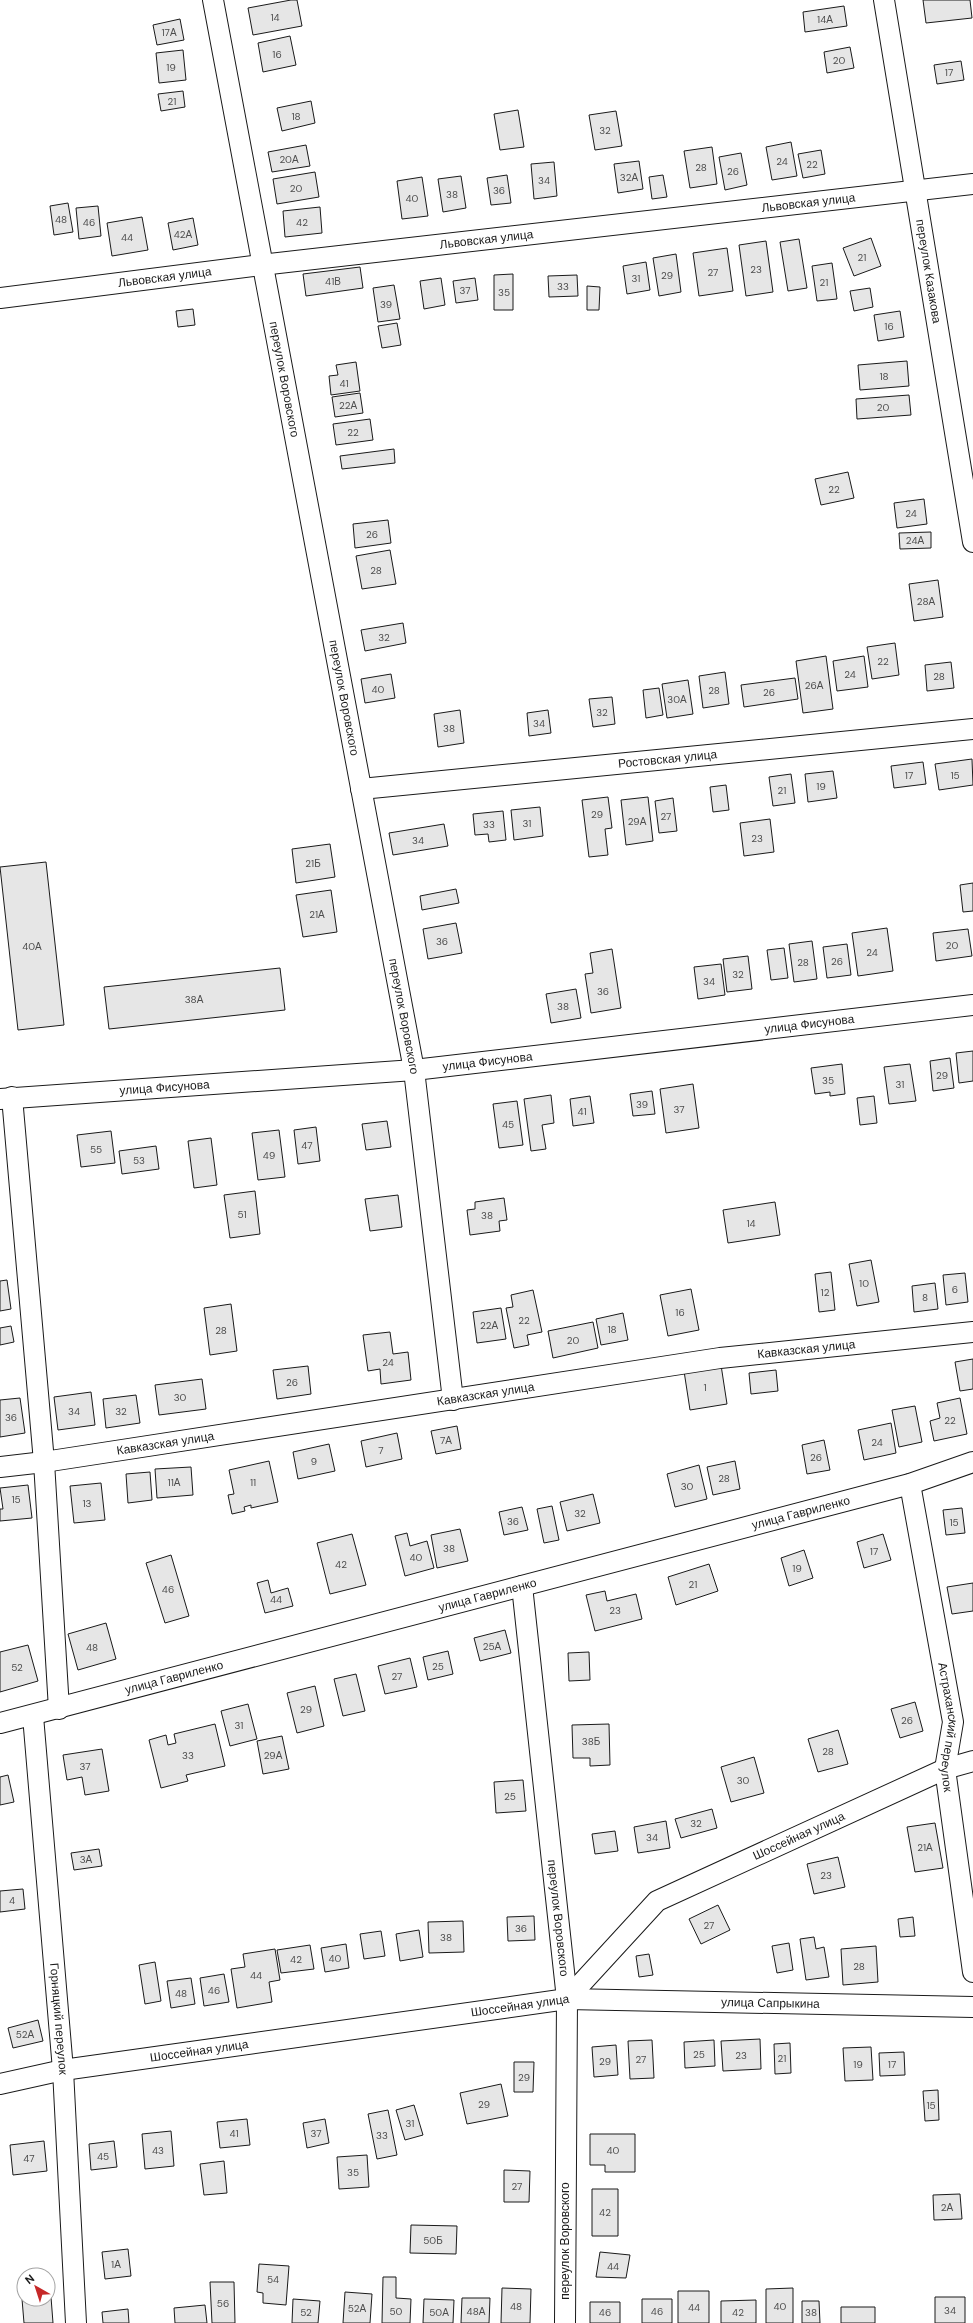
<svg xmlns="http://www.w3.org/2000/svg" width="973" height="2323" viewBox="0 0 973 2323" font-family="'DM Sans',sans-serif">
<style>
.building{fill:#e6e6e6;stroke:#1a1a1a}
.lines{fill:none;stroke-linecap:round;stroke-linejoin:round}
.street-casing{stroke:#1a1a1a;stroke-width:22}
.street{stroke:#fff;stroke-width:20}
.labels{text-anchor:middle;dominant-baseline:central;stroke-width:3;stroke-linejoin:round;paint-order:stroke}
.number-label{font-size:10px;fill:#4d4d4d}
.street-label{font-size:12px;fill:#1a1a1a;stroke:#fff}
</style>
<rect width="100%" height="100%" fill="#fff"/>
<path class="building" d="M291,0H297L302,26L253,35L248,8Z
M923,0H970L972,18L926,23Z
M844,6L847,26L805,32L803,12Z
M180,19L184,40L157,45L153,25Z
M290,36L296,65L263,72L258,43Z
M850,47L854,68L827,73L824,52Z
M183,50L186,80L159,83L156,53Z
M961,61L964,80L937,84L934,65Z
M183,91L185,107L161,111L158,94Z
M311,101L315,123L282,131L277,108Z
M518,110L524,147L500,150L494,114Z
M616,111L622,146L595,150L589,115Z
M791,142L797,176L772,180L766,147Z
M306,145L310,166L272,172L268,152Z
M712,147L717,184L690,188L684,151Z
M821,150L825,174L803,178L798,154Z
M741,153L747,185L725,190L719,157Z
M639,161L643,189L618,193L614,164Z
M554,162L557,196L534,199L531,164Z
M315,172L319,197L277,204L273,179Z
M507,175L511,203L491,205L487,178Z
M663,175L667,197L652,199L649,177Z
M461,176L466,208L443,212L438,179Z
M422,177L428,216L402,219L397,181Z
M68,203L73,232L54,235L50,206Z
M98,206L101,236L79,239L76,208Z
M320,207L322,233L285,237L283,211Z
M142,217L148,250L112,256L107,223Z
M193,218L198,245L173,250L168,223Z
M871,238L881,266L854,276L843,248Z
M799,239L807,288L788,291L780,242Z
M766,241L773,292L746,296L739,245Z
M727,248L733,291L699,296L693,253Z
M676,254L681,292L659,296L653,258Z
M646,262L650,290L627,294L623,266Z
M832,263L837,299L817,301L812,266Z
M360,267L363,288L306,296L303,274Z
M513,274V310H494V275Z
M577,275L578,296L549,297L548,276Z
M441,278L445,305L424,309L420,281Z
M475,278L478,300L456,303L453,281Z
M394,285L400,319L378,322L373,288Z
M587,286L600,287L599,310H587Z
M870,288L873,307L854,311L850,291Z
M193,309L195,325L178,327L176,311Z
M900,311L904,337L878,341L874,315Z
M397,323L401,345L382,348L378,326Z
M907,361L909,386L860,390L858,365Z
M356,362L360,391L331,395L329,376L338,375L336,365Z
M360,393L363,413L335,417L332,397Z
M909,395L911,415L857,419L856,399Z
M370,419L373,440L336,445L333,424Z
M394,449L395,463L342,469L340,456Z
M848,472L854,498L821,505L815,479Z
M924,499L927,524L897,528L894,503Z
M388,520L391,543L355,548L353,524Z
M931,532V548L900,549L899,533Z
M390,550L396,584L362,589L356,556Z
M938,580L943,617L914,621L909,584Z
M403,623L406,643L365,651L361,630Z
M895,643L899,675L872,679L867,647Z
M826,656L833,709L803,713L796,661Z
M864,656L868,687L837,691L833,661Z
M951,662L954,688L927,691L925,665Z
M725,672L729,704L703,708L699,676Z
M391,674L395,698L365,703L361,679Z
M795,678L798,699L744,707L741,685Z
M688,680L693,714L667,718L662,684Z
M659,688L663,715L646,718L643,690Z
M612,697L615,724L593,727L589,699Z
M460,710L464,743L438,747L434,714Z
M548,710L551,733L529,736L527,713Z
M972,759L973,785L939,790L935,764Z
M923,762L926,784L894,788L891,766Z
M833,771L837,798L808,802L805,774Z
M791,774L795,803L773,806L769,777Z
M726,785L729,810L713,812L710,787Z
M608,797L612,828L605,829L608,855L589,857L582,800Z
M648,797L653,841L626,845L621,800Z
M673,798L677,831L659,833L655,801Z
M540,807L543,836L514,840L511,810Z
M503,811L506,840L489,842L488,834L475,835L473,814Z
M770,819L774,852L744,856L740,823Z
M444,824L448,846L393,855L389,833Z
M330,844L335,877L296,883L292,849Z
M46,862L64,1025L18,1030L0,867Z
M973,883V911L963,912L960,885Z
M456,889L459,903L422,910L420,896Z
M331,890L337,932L303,937L296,895Z
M456,923L462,953L428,959L423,929Z
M887,928L893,971L858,976L852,933Z
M968,929L972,956L936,961L933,933Z
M812,941L817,979L794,982L789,944Z
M847,944L851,975L827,978L823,947Z
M784,948L788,978L771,980L767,950Z
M612,949L621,1008L591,1013L585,974L593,973L590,953Z
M748,956L752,989L727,992L723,959Z
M721,964L725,995L698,999L694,967Z
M280,968L285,1010L109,1029L104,987Z
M576,989L581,1018L551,1023L546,994Z
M973,1051V1081L959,1083L956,1053Z
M950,1058L954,1088L933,1091L930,1061Z
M842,1064L845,1094L830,1096V1092L815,1094L811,1068Z
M910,1064L916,1101L889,1104L884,1067Z
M693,1084L699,1128L666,1133L660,1089Z
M652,1091L655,1114L633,1116L630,1094Z
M551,1095L554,1123L542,1125L546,1149L531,1151L524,1099Z
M590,1096L594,1123L573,1126L570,1099Z
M874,1096L877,1123L860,1125L857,1098Z
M517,1101L523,1145L499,1148L493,1104Z
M387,1121L391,1147L366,1150L362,1124Z
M316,1127L320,1161L298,1164L294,1130Z
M279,1130L285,1177L258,1180L252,1133Z
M111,1131L115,1163L81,1167L77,1135Z
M211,1138L217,1185L194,1188L188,1141Z
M156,1146L159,1169L122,1174L119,1151Z
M255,1191L260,1234L230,1238L224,1195Z
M398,1195L402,1227L370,1231L365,1199Z
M504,1198L507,1220L499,1221L500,1231L470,1235L467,1210L475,1209V1202Z
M775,1202L780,1235L728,1243L723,1210Z
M871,1260L879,1302L857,1306L849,1264Z
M831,1272L835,1310L819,1312L815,1274Z
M965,1273L968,1302L946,1305L943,1275Z
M7,1280L11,1309L0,1311V1281Z
M935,1283L938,1309L914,1312L912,1286Z
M691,1289L699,1330L668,1336L660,1295Z
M533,1290L542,1332L527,1335L529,1345L514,1348L506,1308L513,1307L511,1295Z
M231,1304L237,1351L210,1355L204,1308Z
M501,1308L506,1339L477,1343L473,1312Z
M623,1313L628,1340L601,1345L596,1319Z
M593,1322L598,1348L553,1358L548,1331Z
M11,1326L14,1342L0,1345V1328Z
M390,1332L393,1354L408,1352L411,1380L381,1384L380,1369L368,1371L363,1335Z
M973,1359V1389L960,1391L955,1362Z
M721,1365L727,1404L690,1410L684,1371Z
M308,1366L311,1394L277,1399L273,1370Z
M776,1370L778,1391L751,1394L749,1373Z
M202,1379L206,1409L159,1415L155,1385Z
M91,1392L95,1425L58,1430L54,1397Z
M136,1395L140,1423L106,1428L103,1399Z
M20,1398L25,1433L0,1437V1400Z
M960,1398L967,1434L934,1441L930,1421L940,1418L937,1403Z
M915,1406L922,1442L899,1447L892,1410Z
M891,1423L896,1453L864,1460L858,1430Z
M457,1426L461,1449L436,1454L431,1431Z
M397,1433L402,1459L366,1467L361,1441Z
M824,1440L830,1470L807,1474L802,1445Z
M329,1444L335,1471L298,1479L293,1452Z
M269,1461L278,1502L251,1508V1505L244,1507L245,1511L232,1514L228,1495L234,1494L229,1470Z
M735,1461L740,1489L713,1495L707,1467Z
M699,1465L707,1499L675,1507L667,1474Z
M191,1467L193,1495L157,1498L155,1469Z
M150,1472L152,1500L128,1503L126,1474Z
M101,1483L105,1520L74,1523L70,1486Z
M28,1485L32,1518L0,1521V1509H3L0,1488Z
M593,1494L600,1523L567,1531L560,1502Z
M552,1506L559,1540L544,1543L537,1509Z
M522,1507L528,1530L504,1535L499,1512Z
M962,1508L965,1533L946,1535L943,1510Z
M460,1529L468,1561L437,1568L431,1535Z
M407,1533L410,1546L427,1541L434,1568L405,1576L395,1536Z
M352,1534L366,1585L330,1594L317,1543Z
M883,1534L891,1560L864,1568L857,1542Z
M804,1550L813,1578L789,1586L781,1558Z
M171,1555L189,1616L165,1623L146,1563Z
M709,1564L718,1591L676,1605L668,1577Z
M268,1580L271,1593L288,1588L293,1606L265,1613L257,1583Z
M973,1583V1611L952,1614L947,1587Z
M605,1591L607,1601L636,1594L642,1619L595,1631L586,1595Z
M106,1623L116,1659L78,1670L68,1634Z
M505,1630L511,1653L480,1661L474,1638Z
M28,1645L38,1681L0,1692V1652Z
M448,1651L453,1674L428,1680L423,1657Z
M589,1652L590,1680L569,1681L568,1653Z
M410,1658L417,1687L385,1694L378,1666Z
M356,1674L365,1711L343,1716L334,1679Z
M315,1686L324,1726L297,1733L287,1693Z
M915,1702L923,1731L900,1738L891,1709Z
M248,1704L257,1739L230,1746L221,1711Z
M215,1724L225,1766L186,1775L188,1781L161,1788L149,1740L166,1735L168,1745L176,1743L174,1734Z
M609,1724L610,1765L590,1766V1758H573L572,1725Z
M838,1730L848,1764L818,1772L808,1739Z
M282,1736L289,1769L263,1774L257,1741Z
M102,1749L109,1791L85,1795L82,1777L67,1780L63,1755Z
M754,1757L764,1793L731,1802L721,1767Z
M8,1775L14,1802L0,1805V1777Z
M523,1780L526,1811L496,1813L494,1782Z
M712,1809L717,1828L681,1838L675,1819Z
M666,1821L670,1848L638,1853L634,1827Z
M935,1823L943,1868L915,1872L907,1827Z
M615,1831L618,1851L595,1854L592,1834Z
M99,1849L102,1866L74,1870L71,1853Z
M838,1857L845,1887L814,1894L807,1864Z
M23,1889L25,1909L0,1912V1891Z
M718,1905L730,1930L701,1944L689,1919Z
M534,1916L535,1940L508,1941L507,1917Z
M913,1917L915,1936L900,1937L898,1919Z
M463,1921L464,1952L429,1953L428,1922Z
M419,1930L423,1957L400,1961L396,1934Z
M381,1931L385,1956L364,1959L360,1934Z
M814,1937L816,1949L824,1947L829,1977L806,1980L800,1939Z
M789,1943L793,1970L777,1973L772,1946Z
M346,1944L349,1968L325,1972L321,1948Z
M310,1945L314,1969L281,1973L277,1950Z
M876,1946L878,1982L843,1985L841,1949Z
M275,1949L280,1980L269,1982L272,2002L237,2008L231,1969L245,1967L243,1954Z
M649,1954L653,1975L639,1977L636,1956Z
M155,1962L161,2001L145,2004L139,1965Z
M224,1974L229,2002L204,2006L200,1978Z
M191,1978L195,2004L171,2008L167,1981Z
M38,2020L43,2041L13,2048L8,2028Z
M760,2039L761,2069L723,2071L721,2041Z
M652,2040L654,2078L630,2079L628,2041Z
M714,2040L715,2066L685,2068L684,2042Z
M790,2043L791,2073L775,2074L774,2044Z
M616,2045L618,2075L594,2077L592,2047Z
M871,2047L873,2080L845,2081L843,2048Z
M904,2052L905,2075L880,2076L879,2053Z
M514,2062H534L533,2092H514Z
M501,2084L508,2116L467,2124L460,2093Z
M938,2090L939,2120L925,2121L923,2091Z
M414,2105L423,2135L405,2140L396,2110Z
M388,2110L397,2155L377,2159L368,2114Z
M247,2119L250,2145L220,2148L217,2122Z
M325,2119L329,2143L307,2148L303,2123Z
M171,2131L174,2166L145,2169L142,2134Z
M590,2134H635V2172H605V2165H590Z
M44,2141L47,2171L13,2175L10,2145Z
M114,2141L117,2167L91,2170L89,2144Z
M367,2155L369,2187L339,2189L337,2157Z
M224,2161L227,2193L204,2195L200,2164Z
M504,2170L530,2171L529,2202H504Z
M592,2189H618V2236H592Z
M960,2194L962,2219L934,2220L933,2195Z
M411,2225L457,2226L456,2254L410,2253Z
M128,2249L131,2276L105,2279L102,2252Z
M600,2252L630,2255L626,2278L596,2277Z
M259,2264L289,2266L286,2305L263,2303V2293L257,2292Z
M383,2277H396V2298L411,2299L410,2323H382Z
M210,2282H234L235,2323H212Z
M502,2288L531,2289L530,2323H501Z
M793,2288V2323H766V2289Z
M678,2291H709V2323H678Z
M345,2292L372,2294L370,2323H343Z
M48,2297H51L53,2323H24L22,2299H48Z
M935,2297H965V2323H935Z
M462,2298H490L489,2323H461Z
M293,2299L320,2301L318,2323H292Z
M424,2299L454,2300L453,2323H423Z
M642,2299H672V2323H642Z
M756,2300V2323H721V2301Z
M802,2301H819L820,2323H802Z
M590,2302H620V2323H590Z
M205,2305L207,2323H175L174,2308Z
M841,2307H875V2323H841Z
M128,2309L129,2323H103L102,2312Z"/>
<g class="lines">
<defs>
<g id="street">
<path id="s1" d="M213,0L414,1070L453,1400"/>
<path id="s2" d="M884,0L973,542"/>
<path id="s3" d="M0,298L261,265L973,184"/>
<path id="s4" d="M361,789L973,729"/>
<path d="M12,1097L44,1462L59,1709"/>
<path id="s5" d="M0,1099L414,1070L973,1005"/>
<path id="s6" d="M0,1467L44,1462L720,1358L973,1332"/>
<path id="s7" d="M910,1484L953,1722L945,1769L973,1972"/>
<path id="s8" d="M522,1586L567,1999L565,2323"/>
<path id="s9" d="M33,1716L63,2070L76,2323"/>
<path id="s10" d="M0,1723L910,1484L973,1462"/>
<path id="s11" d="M567,1999L657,1901L945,1769L973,1761"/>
<path id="s12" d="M0,2084L63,2070L567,1999L973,2007"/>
</g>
</defs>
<use href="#street" class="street-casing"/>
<use href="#street" class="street"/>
</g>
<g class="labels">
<g class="number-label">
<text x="275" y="17">14</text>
<text x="825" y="19">14А</text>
<text x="169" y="32">17А</text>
<text x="277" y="54">16</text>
<text x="839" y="60">20</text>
<text x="171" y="67">19</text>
<text x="949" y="72">17</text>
<text x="172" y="101">21</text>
<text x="296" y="116">18</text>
<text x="605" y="130">32</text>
<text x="289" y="159">20А</text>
<text x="782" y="161">24</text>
<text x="812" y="164">22</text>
<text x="701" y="167">28</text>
<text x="733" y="171">26</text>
<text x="629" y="177">32А</text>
<text x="544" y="180">34</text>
<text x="296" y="188">20</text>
<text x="499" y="190">36</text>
<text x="452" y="194">38</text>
<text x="412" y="198">40</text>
<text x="61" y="219">48</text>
<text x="89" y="222">46</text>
<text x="302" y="222">42</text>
<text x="183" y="234">42А</text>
<text x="127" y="237">44</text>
<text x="862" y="257">21</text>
<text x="756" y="269">23</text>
<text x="713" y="272">27</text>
<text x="667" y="275">29</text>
<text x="636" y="278">31</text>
<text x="333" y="281">41В</text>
<text x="824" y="282">21</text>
<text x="563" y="286">33</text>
<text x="465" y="290">37</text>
<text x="504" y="292">35</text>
<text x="386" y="304">39</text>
<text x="889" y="326">16</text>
<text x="884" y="376">18</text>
<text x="344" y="383">41</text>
<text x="348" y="405">22А</text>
<text x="883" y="407">20</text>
<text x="353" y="432">22</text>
<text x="834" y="489">22</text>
<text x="911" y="513">24</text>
<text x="372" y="534">26</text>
<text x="915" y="540">24А</text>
<text x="376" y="570">28</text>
<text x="926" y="601">28А</text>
<text x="384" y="637">32</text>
<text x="883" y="661">22</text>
<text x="850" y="674">24</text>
<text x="939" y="676">28</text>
<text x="814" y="685">26А</text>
<text x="378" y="689">40</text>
<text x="714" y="690">28</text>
<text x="769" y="692">26</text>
<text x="677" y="699">30А</text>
<text x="602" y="712">32</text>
<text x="539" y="723">34</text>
<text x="449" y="728">38</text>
<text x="909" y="775">17</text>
<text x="955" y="775">15</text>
<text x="821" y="786">19</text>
<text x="782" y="790">21</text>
<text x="597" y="814">29</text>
<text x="666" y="816">27</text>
<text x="637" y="821">29А</text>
<text x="527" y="823">31</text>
<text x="489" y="824">33</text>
<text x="757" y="838">23</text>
<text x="418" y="840">34</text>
<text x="313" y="863">21Б</text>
<text x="317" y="914">21А</text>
<text x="442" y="941">36</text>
<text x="952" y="945">20</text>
<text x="32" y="946">40А</text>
<text x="872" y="952">24</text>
<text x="837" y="961">26</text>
<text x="803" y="962">28</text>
<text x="738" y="974">32</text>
<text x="709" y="981">34</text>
<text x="603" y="991">36</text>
<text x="194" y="999">38А</text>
<text x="563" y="1006">38</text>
<text x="942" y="1075">29</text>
<text x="828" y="1080">35</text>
<text x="900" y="1084">31</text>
<text x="642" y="1104">39</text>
<text x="679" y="1109">37</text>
<text x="582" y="1111">41</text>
<text x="508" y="1124">45</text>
<text x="307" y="1145">47</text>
<text x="96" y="1149">55</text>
<text x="269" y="1155">49</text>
<text x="139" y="1160">53</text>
<text x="242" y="1214">51</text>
<text x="487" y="1215">38</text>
<text x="751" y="1223">14</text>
<text x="864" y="1283">10</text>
<text x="955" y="1289">6</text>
<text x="825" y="1292">12</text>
<text x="925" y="1297">8</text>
<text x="680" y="1312">16</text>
<text x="524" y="1320">22</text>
<text x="489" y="1325">22А</text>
<text x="612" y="1329">18</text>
<text x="221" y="1330">28</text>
<text x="573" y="1340">20</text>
<text x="388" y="1362">24</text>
<text x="292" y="1382">26</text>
<text x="705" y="1387">1</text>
<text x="180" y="1397">30</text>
<text x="74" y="1411">34</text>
<text x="121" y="1411">32</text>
<text x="11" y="1417">36</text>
<text x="950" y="1420">22</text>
<text x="446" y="1440">7А</text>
<text x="877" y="1442">24</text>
<text x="381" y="1450">7</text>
<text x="816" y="1457">26</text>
<text x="314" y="1461">9</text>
<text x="724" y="1478">28</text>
<text x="174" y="1482">11А</text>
<text x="253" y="1482">11</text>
<text x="687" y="1486">30</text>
<text x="16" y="1499">15</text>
<text x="87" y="1503">13</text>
<text x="580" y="1513">32</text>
<text x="513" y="1521">36</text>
<text x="954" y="1522">15</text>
<text x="449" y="1548">38</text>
<text x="874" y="1551">17</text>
<text x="416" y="1557">40</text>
<text x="341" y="1564">42</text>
<text x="797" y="1568">19</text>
<text x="693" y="1584">21</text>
<text x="168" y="1589">46</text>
<text x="276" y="1599">44</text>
<text x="615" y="1610">23</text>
<text x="492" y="1646">25А</text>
<text x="92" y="1647">48</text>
<text x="438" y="1666">25</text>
<text x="17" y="1667">52</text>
<text x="397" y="1676">27</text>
<text x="306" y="1709">29</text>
<text x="907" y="1720">26</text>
<text x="239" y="1725">31</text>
<text x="591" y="1741">38Б</text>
<text x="828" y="1751">28</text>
<text x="188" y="1755">33</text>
<text x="273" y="1755">29А</text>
<text x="85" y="1766">37</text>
<text x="743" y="1780">30</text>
<text x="510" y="1796">25</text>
<text x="696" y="1823">32</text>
<text x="652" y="1837">34</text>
<text x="925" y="1847">21А</text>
<text x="86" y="1859">3А</text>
<text x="826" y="1875">23</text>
<text x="12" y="1900">4</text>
<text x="709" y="1925">27</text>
<text x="521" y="1928">36</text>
<text x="446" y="1937">38</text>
<text x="335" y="1958">40</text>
<text x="296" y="1959">42</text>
<text x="859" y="1966">28</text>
<text x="256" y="1975">44</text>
<text x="214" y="1990">46</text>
<text x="181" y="1993">48</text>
<text x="25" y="2034">52А</text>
<text x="699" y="2054">25</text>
<text x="741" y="2055">23</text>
<text x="782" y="2058">21</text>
<text x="641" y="2059">27</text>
<text x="605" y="2061">29</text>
<text x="858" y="2064">19</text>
<text x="892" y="2064">17</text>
<text x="524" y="2077">29</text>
<text x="484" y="2104">29</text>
<text x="931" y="2105">15</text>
<text x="410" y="2123">31</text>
<text x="234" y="2133">41</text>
<text x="316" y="2133">37</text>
<text x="382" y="2135">33</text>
<text x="158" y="2150">43</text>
<text x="613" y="2150">40</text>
<text x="103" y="2156">45</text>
<text x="29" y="2158">47</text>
<text x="353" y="2172">35</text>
<text x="517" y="2186">27</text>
<text x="947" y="2207">2А</text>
<text x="605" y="2212">42</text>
<text x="433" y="2240">50Б</text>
<text x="116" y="2264">1А</text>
<text x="613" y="2266">44</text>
<text x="273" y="2279">54</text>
<text x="223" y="2303">56</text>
<text x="516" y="2306">48</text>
<text x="780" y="2306">40</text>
<text x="694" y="2307">44</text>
<text x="357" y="2308">52А</text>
<text x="950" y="2310">34</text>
<text x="396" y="2311">50</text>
<text x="476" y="2311">48А</text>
<text x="657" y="2311">46</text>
<text x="306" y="2312">52</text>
<text x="439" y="2312">50А</text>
<text x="605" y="2312">46</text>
<text x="738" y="2312">42</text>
<text x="811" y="2312">38</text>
</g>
<g class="street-label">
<text stroke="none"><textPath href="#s3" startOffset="814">Львовская улица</textPath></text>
<text stroke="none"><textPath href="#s3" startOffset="490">Львовская улица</textPath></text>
<text stroke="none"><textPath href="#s2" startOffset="275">переулок Казакова</textPath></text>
<text stroke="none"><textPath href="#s3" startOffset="166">Львовская улица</textPath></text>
<text stroke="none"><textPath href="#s1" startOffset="386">переулок Воровского</textPath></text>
<text stroke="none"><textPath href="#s1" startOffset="710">переулок Воровского</textPath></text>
<text stroke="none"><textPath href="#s4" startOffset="308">Ростовская улица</textPath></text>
<text stroke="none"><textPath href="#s1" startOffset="1034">переулок Воровского</textPath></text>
<text stroke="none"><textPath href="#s5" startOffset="813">улица Фисунова</textPath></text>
<text stroke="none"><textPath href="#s5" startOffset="489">улица Фисунова</textPath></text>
<text stroke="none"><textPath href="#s5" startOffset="165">улица Фисунова</textPath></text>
<text stroke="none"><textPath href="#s6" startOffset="815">Кавказская улица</textPath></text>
<text stroke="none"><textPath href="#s6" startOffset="491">Кавказская улица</textPath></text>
<text stroke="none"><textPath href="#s6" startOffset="167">Кавказская улица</textPath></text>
<text stroke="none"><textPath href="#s10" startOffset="828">улица Гавриленко</textPath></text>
<text stroke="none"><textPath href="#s10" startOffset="504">улица Гавриленко</textPath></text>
<text stroke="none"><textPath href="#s10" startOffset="180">улица Гавриленко</textPath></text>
<text stroke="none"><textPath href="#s7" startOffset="247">Астраханский переулок</textPath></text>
<text stroke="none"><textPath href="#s11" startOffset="289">Шоссейная улица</textPath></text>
<text stroke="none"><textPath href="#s8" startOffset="334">переулок Воровского</textPath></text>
<text stroke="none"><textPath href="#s12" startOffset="526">Шоссейная улица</textPath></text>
<text stroke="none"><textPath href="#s12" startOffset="777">улица Сапрыкина</textPath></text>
<text stroke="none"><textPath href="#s9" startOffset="304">Горняцкий переулок</textPath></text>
<text stroke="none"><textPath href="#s12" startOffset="202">Шоссейная улица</textPath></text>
<text transform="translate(565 2241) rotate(-90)">переулок Воровского</text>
</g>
</g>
<g transform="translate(36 2287) rotate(321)"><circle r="19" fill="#ffffff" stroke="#a3a3a3"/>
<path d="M0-3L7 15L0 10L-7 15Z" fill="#c62828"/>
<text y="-6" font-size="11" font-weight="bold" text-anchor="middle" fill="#1a1a1a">N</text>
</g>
</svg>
